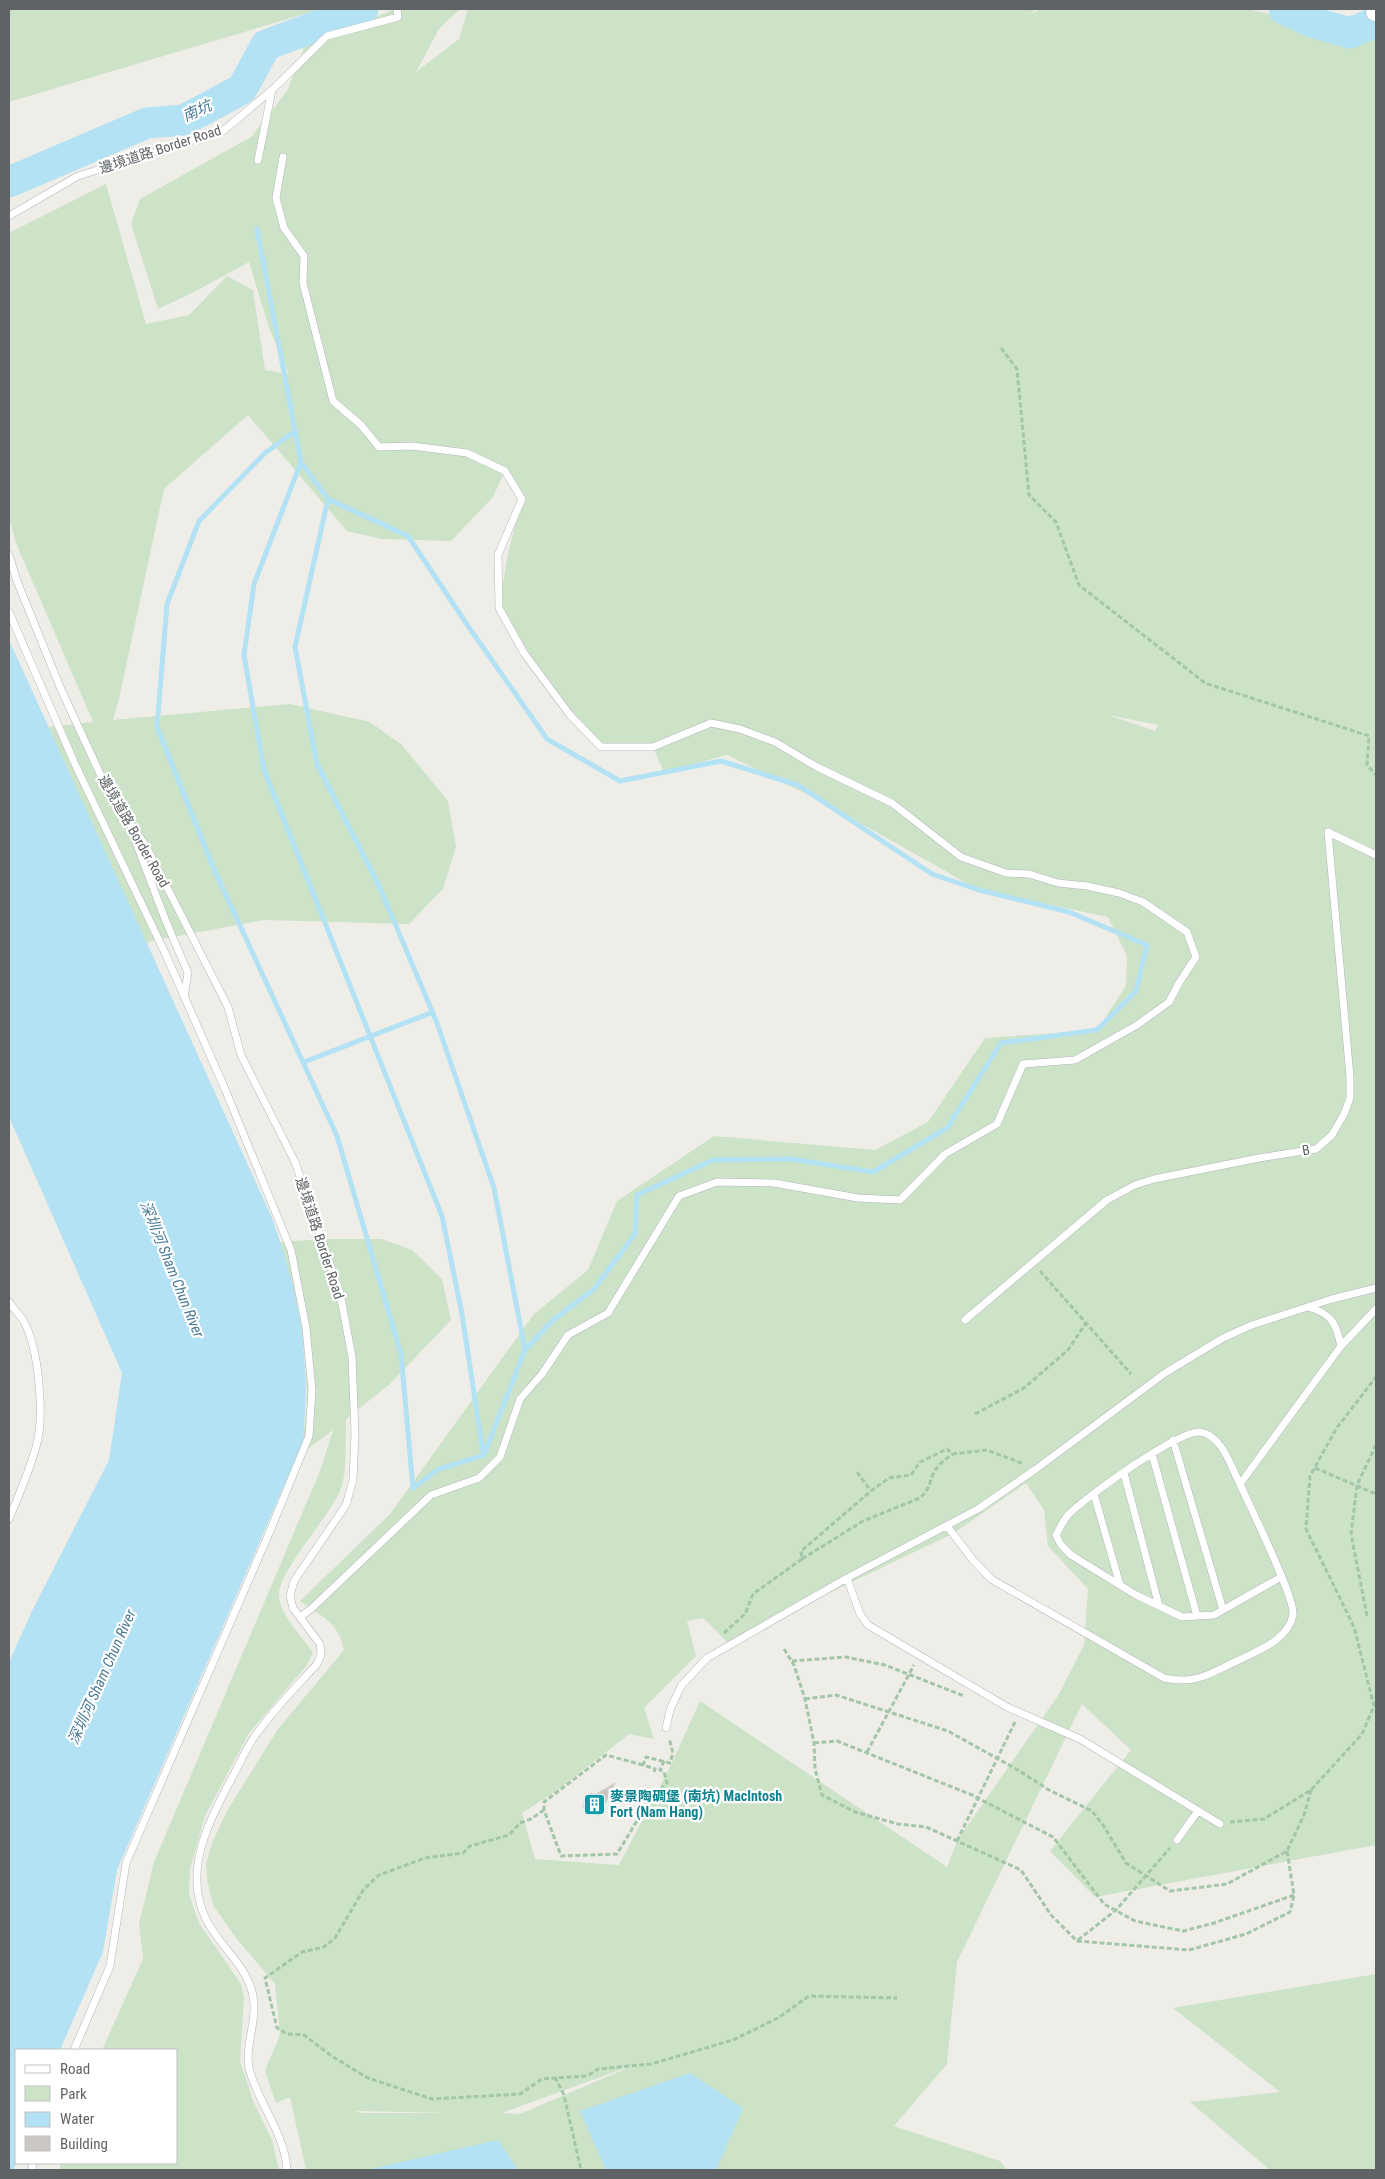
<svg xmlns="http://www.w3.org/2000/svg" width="1385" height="2179" viewBox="0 0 1385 2179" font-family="'Roboto Condensed','Noto Sans SC',sans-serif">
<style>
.green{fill:#cce3c8;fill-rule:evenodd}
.water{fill:#b3e2f4}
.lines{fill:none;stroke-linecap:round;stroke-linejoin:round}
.stream{stroke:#b3e2f4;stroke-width:5}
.river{stroke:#b3e2f4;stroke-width:31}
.building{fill:#cbc8c4;stroke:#d3cec7}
.service-casing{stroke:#b3b5b8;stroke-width:8}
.minor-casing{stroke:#b3b5b8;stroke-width:15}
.path{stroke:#a4c6a8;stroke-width:3;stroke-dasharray:5 2.5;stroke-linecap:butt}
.service{stroke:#fff;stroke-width:7}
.minor{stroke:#fff;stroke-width:14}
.labels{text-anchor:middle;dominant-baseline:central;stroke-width:4.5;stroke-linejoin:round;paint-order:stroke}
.street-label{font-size:14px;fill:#5f6366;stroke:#fff}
.culture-label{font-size:14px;font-weight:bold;fill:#0d838f;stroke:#fff;text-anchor:start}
.water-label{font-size:15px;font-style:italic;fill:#4a7a94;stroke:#fff}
</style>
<rect width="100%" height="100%" fill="#efede8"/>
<path class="green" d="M9,9H321L9,102Z
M396,9H460L439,29L416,72L459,39L468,9H1037L1027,15L1041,9H1247L1350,33L1376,23V1845L1095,1897L1050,1851L1131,1750L1082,1704L957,1962L947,2064L894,2126L1000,2161L1007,2170H306L290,2097L276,2103L265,2071L280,2035L275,1984L236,1938L213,1905L207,1879L206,1864L212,1843L227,1811L278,1729L344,1650C338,1621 323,1618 300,1601L390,1514L534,1314L588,1270L617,1201L714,1136L875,1150L928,1122L985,1038L1097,1030L1126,986L1127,956L1108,917L979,890L823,802L727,755L664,772L653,747H601L577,723L499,608L508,553L522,499L505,471L493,497L451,541L382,539L347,531L248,415L164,489L119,699L113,720L290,704L370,722L402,745L448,801L456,847L443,889L409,924L264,920L151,941L147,944L47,727L93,722L16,543L9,518V233L106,184L146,324L189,315L227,276L253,290L265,370L289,374L269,328L249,262L194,292L158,309L131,224L140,199L251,137L287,91L306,43ZM1108,715L1158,725L1155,731ZM1026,1483L1044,1510L1048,1546L1088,1589L1084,1645L1059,1694L957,1841L947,1867L700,1701L671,1765L619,1865L535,1859L522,1813L559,1789L629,1734L654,1739L644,1708L696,1656L687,1621L703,1618L727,1642L954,1533ZM639,2063L520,2114L502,2113ZM355,2111L454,2113H363Z
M326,1239H381L412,1250L442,1279L451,1320L390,1384L346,1419C345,1440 348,1472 340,1491C329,1517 278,1572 279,1595C280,1617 303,1636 313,1653L307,1665L249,1733L205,1816L190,1869L189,1894L199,1923L241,1984L244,1997L240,2061L254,2103L272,2140L279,2170H59L61,2163H176V2050H102L143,1959L139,1924L154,1862L320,1471L333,1430L296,1458C320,1402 299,1300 280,1242Z
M1376,1974V2170H1270L1190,2102L1280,2092L1173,2008Z"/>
<path class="water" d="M9,640L272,1218C289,1266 303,1317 305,1368C307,1393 305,1417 303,1442L117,1870L103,1952L60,2050H16V2156L14,2170H9V1662L32,1611L109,1460L122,1373L9,1117Z
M690,2073L743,2108L716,2170H606L580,2111Z
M498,2140L518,2170H366Z"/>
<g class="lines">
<path class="stream" d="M257,229L301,462L328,499L408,536L468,626L547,739L620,781L721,761L798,785L932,874L979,890L1069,912L1147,945L1136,991L1097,1030L1001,1043L947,1128L873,1172L791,1159L713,1160L637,1195L635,1234L594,1289L552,1321L525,1350L484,1455L439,1469L413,1488L401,1354L337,1136L213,867L157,727L167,604L199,521L265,453L295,431
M301,462L254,584L244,655L264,770L442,1216L462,1314L483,1452
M328,499L295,647L317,764L380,888L437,1023L494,1188L525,1350
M304,1062L433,1012"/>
<path class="river" d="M1284,9L1315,23L1350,33L1376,22
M9,182L147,123L184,120L242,89L266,45L363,9"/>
</g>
<path class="building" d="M615,1783L599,1816L583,1807L585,1796L591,1793L596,1794Z"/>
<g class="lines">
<defs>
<path id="service" d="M283,157L276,198L284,228L304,256L303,283L333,401L361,425L379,447L412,446L467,453L505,471L522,499L498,555L499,608L524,653L570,715L601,747H653L711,723L740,729L775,742L817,767L892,803L961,857L1006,873L1029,874L1058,883L1087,886L1119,893L1143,902L1187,932L1196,957L1179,983L1169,1002L1137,1025L1075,1060L1023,1064L997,1124L945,1154L900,1200L858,1198L774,1183L717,1182L679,1196L608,1313L568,1335L542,1374L520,1399L500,1457L479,1478L431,1495L311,1609L300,1617
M258,160L272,90
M9,216L78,176L223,131L272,90L327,36L398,17L397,9
M9,555L17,581L60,687L107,789L147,848L228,1007L241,1055L295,1162L340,1293L352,1357L355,1434L353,1480L346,1505L294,1581L290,1596L293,1608L320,1644L321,1655L317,1664C296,1687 273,1710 255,1736C246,1748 240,1763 233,1776C210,1819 182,1870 206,1919C219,1946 247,1965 253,1996C258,2021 243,2049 250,2072C260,2106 285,2134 287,2170
M9,612L74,762L166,955L225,1089L291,1250L306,1328L312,1390L309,1436L270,1531L126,1863L110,1966L74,2050
M131,829L165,919L188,973L184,997
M9,1302C13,1308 19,1314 23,1320C39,1347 45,1417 36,1447C29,1472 19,1495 9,1519
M1308,1307C1332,1314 1336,1323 1341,1346
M965,1320L1107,1200L1135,1185L1154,1179L1259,1158L1316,1149L1332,1135L1344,1114L1350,1098V1077L1328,832L1376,855
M1173,1440L1223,1610
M1152,1454L1197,1616
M1124,1473L1159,1606
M1240,1484C1231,1467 1222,1435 1200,1432C1180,1429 1084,1498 1068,1515C1063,1521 1060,1528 1056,1535L1061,1545L1071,1555L1136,1595L1182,1617L1214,1615L1281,1577
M1094,1494L1120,1585
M947,1526L973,1560L991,1579L1164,1678C1197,1685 1210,1673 1239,1660C1259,1650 1288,1640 1293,1615C1296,1599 1249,1505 1240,1484L1341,1346L1376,1309
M847,1578L860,1614L868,1625L1007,1707L1080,1739L1220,1824
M666,1728L670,1710L681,1686L707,1658L847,1578L978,1509L1036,1469L1165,1373L1223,1338L1252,1325L1332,1299L1376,1288
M1177,1840L1198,1811
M32,2170L33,2163"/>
<path id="minor" d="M1373,13L1376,14"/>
</defs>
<use href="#service" class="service-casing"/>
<use href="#minor" class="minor-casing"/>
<path class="path" d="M1001,348L1017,369L1029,495L1056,522L1079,585L1205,683L1369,736L1367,765L1376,775
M1040,1271L1131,1374
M975,1414L1024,1388L1068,1350L1086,1323
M1315,1468L1376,1494
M857,1472L871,1491
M802,1559L863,1521L920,1498C929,1490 929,1484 933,1474C937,1465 946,1459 953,1454
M1367,1616L1351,1534L1357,1485L1376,1445
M724,1633L745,1614L753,1594L802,1559L801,1551L871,1491L889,1478L911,1475L920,1462L947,1449L953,1454L987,1450L1024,1464
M784,1649L794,1665L805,1699L814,1743L815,1769L822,1795L855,1812L898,1824L926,1827L1021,1870L1051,1915L1077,1941L1189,1950L1246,1934L1290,1912L1294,1895L1287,1851
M792,1661L846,1657L885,1665L964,1696
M805,1699L836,1695L948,1731L1018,1770L1049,1790L1092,1811L1103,1825L1126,1863L1170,1891L1227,1884L1287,1851L1304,1815L1311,1790
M814,1743L837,1741L972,1795L1053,1837L1104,1904L1135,1921L1183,1931L1214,1923L1294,1895
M867,1752L914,1665
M643,1765L606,1755L544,1802V1810L561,1856L617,1854L649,1801L667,1783L664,1772L660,1770L664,1761
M654,1772L655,1769L643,1765L646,1757L670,1763L673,1753L669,1738
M544,1810L531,1819L520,1823L509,1835L470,1846L463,1853L425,1858L379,1875L364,1889L335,1938L324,1947L302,1952L265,1978L277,2028L287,2034L304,2035L333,2057L368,2078L432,2099L520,2094L542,2079L587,2076L598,2069L651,2064L733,2040L778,2018L809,1996L897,1998
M1230,1822L1264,1819L1311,1790L1362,1734L1374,1706L1354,1627L1306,1529L1310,1476L1336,1429L1376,1377
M957,1841L1015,1722
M1078,1940L1116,1910L1170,1848
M555,2077L564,2095L581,2170"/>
<use href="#service" class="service"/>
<use href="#minor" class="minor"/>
</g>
<defs>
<symbol id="building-square" viewBox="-11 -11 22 22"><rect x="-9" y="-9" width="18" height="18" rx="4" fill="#0f9aa8" stroke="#fff"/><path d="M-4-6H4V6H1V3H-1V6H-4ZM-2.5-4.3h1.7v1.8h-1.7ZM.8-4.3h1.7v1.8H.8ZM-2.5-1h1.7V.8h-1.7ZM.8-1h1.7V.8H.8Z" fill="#fff"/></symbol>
</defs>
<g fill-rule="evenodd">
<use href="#building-square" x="582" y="1792" width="25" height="25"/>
</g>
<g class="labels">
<g class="street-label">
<text transform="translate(160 149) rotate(-18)">邊境道路 Border Road</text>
<text transform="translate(134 831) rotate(60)">邊境道路 Border Road</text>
<text transform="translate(1306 1150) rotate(-10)">B</text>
<text transform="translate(320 1238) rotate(72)">邊境道路 Border Road</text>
</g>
<g class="culture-label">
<text x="610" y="1796">麥景陶碉堡 (南坑) MacIntosh<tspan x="610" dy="16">Fort (Nam Hang)</tspan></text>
</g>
<g class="water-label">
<text transform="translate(197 111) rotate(-25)">南坑</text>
<text transform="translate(172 1269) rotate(68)">深圳河 Sham Chun River</text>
<text transform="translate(102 1677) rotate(-66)">深圳河 Sham Chun River</text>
</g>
</g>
<rect width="1385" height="2179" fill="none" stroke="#5f6366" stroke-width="20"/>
<rect x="15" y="2049" width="162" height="115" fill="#ffffff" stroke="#bfc1c2"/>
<rect x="25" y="2065" width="25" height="8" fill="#ffffff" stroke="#bfc1c2"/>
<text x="60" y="2074" font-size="15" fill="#5f6366">Road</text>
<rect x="25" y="2086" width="25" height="15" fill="#cce3c8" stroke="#bfc1c2"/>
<text x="60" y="2099" font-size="15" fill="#5f6366">Park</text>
<rect x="25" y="2112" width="25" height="15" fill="#b3e2f4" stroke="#bfc1c2"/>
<text x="60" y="2124" font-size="15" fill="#5f6366">Water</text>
<rect x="25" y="2136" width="25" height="15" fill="#cbc8c4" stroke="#bfc1c2"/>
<text x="60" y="2149" font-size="15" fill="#5f6366">Building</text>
</svg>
